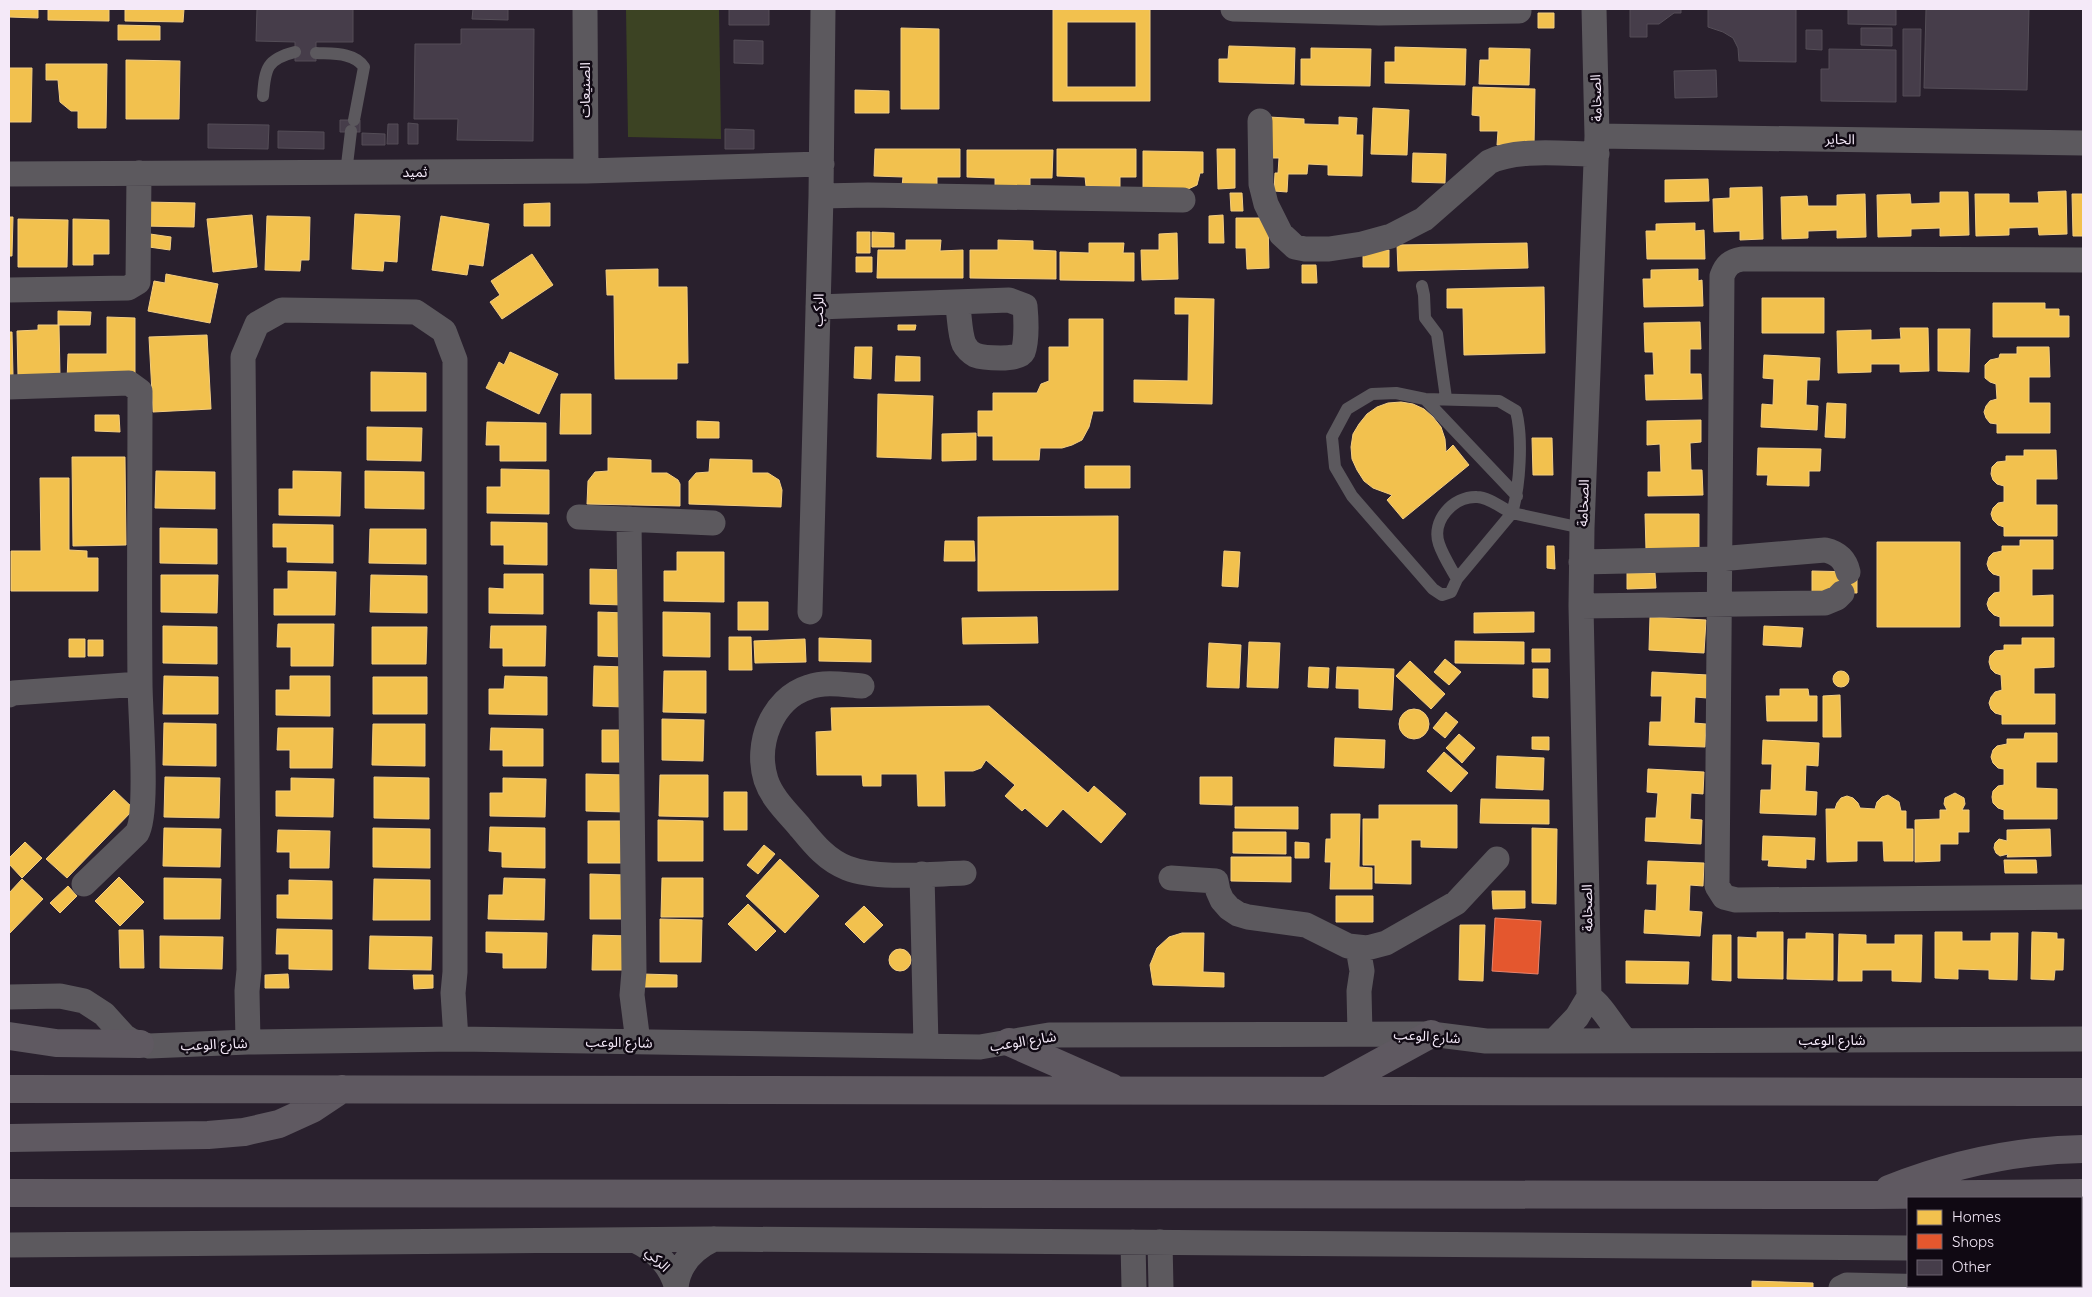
<svg xmlns="http://www.w3.org/2000/svg" width="2092" height="1297" viewBox="0 0 2092 1297" font-family="Quicksand,'Noto Sans Arabic',sans-serif">
<style>
.green{fill:#3c4323}
.homes{fill:#f2c14e;stroke:#f3cd81;fill-rule:evenodd}
.shops{fill:#e4572e;stroke:#e9836b}
.building{fill:#463d4a;stroke:#544d57}
.lines{fill:none;stroke-linecap:round;stroke-linejoin:round}
.lane{stroke:#5c595e;stroke-width:12}
.street{stroke:#5c595e;stroke-width:25}
.primary{stroke:#5f5961;stroke-width:28}
.labels{text-anchor:middle;dominant-baseline:central;stroke-width:5;stroke-linejoin:round;paint-order:stroke}
.street-label{font-size:14px;fill:#f4e9f8;stroke:#100913}
</style>
<rect width="100%" height="100%" fill="#29202d"/>
<path class="green" d="M626,9H719L721,139L628,137Z"/>
<path class="homes" d="M9,9H38V18L9,17Z
M48,9H109V21L48,20Z
M125,9H184L183,22L125,21Z
M1053,9H1150V101H1053ZM1067,22H1136V87H1067Z
M1538,13H1554V28H1538Z
M118,25L160,26V40H118Z
M901,28L939,29V109H901Z
M1229,46L1295,48L1294,84L1219,82V59H1228Z
M1395,47L1466,49L1465,85L1385,83V62H1395Z
M1311,48L1371,49L1370,86L1301,85V59H1311Z
M1489,48L1530,49L1529,85L1479,84L1480,60H1489Z
M126,60L180,61L179,119H126Z
M46,64H107L106,128H78V111H71L60,102L58,80H46Z
M9,68H32L31,122H9Z
M1473,87L1535,89L1534,146L1497,145L1498,131H1480V116L1472,115Z
M855,90L889,91V113H855Z
M1373,108L1409,110L1407,155L1371,154Z
M1269,117L1304,119V124L1339,125V117L1357,118L1356,135H1363L1362,176L1328,175V165L1308,164L1307,174H1288L1287,192L1274,191L1275,173H1278L1279,158H1267Z
M875,149H960V177H937V187L902,186L903,177L874,176Z
M1057,149H1136V177H1120V187L1086,186L1085,177L1057,176Z
M1217,149H1235V188L1218,189Z
M967,150H1053L1052,178H1030V188H995V178L967,177Z
M1143,151L1203,152V173H1200L1197,185L1186,190L1143,192Z
M1413,153L1446,154L1445,183L1412,182Z
M1708,179L1709,201L1665,202V180Z
M1762,187L1763,239L1740,240V231L1714,232L1713,199L1730,198V188Z
M2066,191L2067,234L2039,235L2038,227L2009,228V235L1976,236L1975,194H2009V203H2039L2038,192Z
M1940,192H1968L1969,235L1940,236V228L1911,229V236L1878,237L1877,195L1910,194L1911,204L1940,203Z
M1230,193H1242L1243,211H1231Z
M1865,194L1866,237L1837,238V230L1808,231V238L1782,239L1781,197L1807,196L1808,206H1837V195Z
M2072,194H2083V236H2073Z
M144,202L195,203L194,227L144,226Z
M550,203V226H524V204Z
M355,214L400,216L397,262L384,261L383,271L352,269Z
M252,215L257,267L213,272L207,219Z
M1223,215L1224,243H1209V216Z
M267,216L310,217L309,260H301L300,271L265,270Z
M441,216L489,224L483,266L469,264L467,275L432,270Z
M9,217H13L12,256H9Z
M1236,218H1268L1269,268L1247,269L1246,248H1236Z
M18,219L68,220L67,267H18Z
M73,219L109,220V254H93V265H73Z
M1695,223V231L1704,230L1705,259H1647L1646,231H1656V224Z
M857,232H870V253H857Z
M872,232L894,233V247H872Z
M1177,233L1178,279L1142,280L1141,250H1159V234Z
M150,234L171,237L170,250L149,247Z
M906,240H941L940,251L963,250V278H877L878,250H906Z
M998,240L1033,241V250L1056,251V279L970,278V250H998Z
M1089,243H1124L1123,253H1134V281L1060,280V252L1089,253Z
M1527,243L1528,268L1398,271L1397,245Z
M1363,250H1389V267H1363Z
M532,254L553,285L502,319L490,302L500,295L491,281Z
M856,257H872V272H856Z
M1302,265H1316L1317,283H1302Z
M658,269V287H687L688,363H677V379H615L614,295H607L606,270Z
M1698,269V281L1702,280L1703,306L1644,307L1643,279H1651V270Z
M166,274L218,284L210,323L148,311L154,281L165,283Z
M1544,287L1545,353L1464,355L1463,308H1447V289Z
M1175,298L1214,299L1212,404L1134,402V380L1188,381L1189,314H1175Z
M1762,298H1824V333H1762Z
M1993,303H2045V309H2059V316H2069V337H1993Z
M58,311L91,312L90,325H58Z
M107,317L135,318V382L67,381L68,354H107Z
M1069,319H1103V411H1093L1089,427L1082,440L1072,445L1062,448H1040L1039,460H993V436H978V411H993V393H1037L1041,384L1049,381V347H1069Z
M1700,322L1701,349H1690V374H1701L1702,399L1646,400L1645,375H1654L1653,352H1645L1644,323Z
M38,325H59L60,376H18L17,331L38,330Z
M898,325H916L915,330H898Z
M1900,328H1928L1929,371L1900,372V364H1871V372L1838,373L1837,331L1871,330V340L1901,339Z
M1938,329H1970L1969,372L1938,371Z
M9,332H12L13,375H9Z
M207,335L211,409L153,412L149,337Z
M855,347H872L871,379L854,378Z
M2017,347H2049L2050,377H2029V403H2050V433H1997V424L1990,423L1986,418L1984,412L1986,406L1990,401L1997,399L1996,384L1990,382L1985,378V365L1990,360L1999,358L2000,354H2017Z
M510,352L558,374L539,414L486,388L499,362L504,365Z
M1764,355L1820,358L1819,380H1807L1806,405L1818,406L1817,430L1761,427L1762,404L1773,405L1774,379L1763,378Z
M896,356L920,357V381H895Z
M371,372L426,373V411H371Z
M561,394H591V434H560Z
M878,394L933,396L931,459L877,457Z
M1401,402L1413,404L1424,409L1433,417L1441,427L1445,439L1446,452L1453,445L1469,465L1403,519L1387,500L1392,495L1373,488L1364,481L1357,470L1352,459L1351,447L1353,434L1359,424L1367,414L1377,407L1388,403Z
M1827,403L1846,404L1845,438L1825,437Z
M95,415H119L120,432L95,431Z
M1701,420V442L1690,443L1691,470H1702L1703,495L1648,496V472H1661L1660,444L1647,445V421Z
M697,421L719,422V438H697Z
M487,422L546,423V461H500V445H486Z
M367,427L422,428L421,461L367,460Z
M976,433V460L942,461V434Z
M1532,438H1552L1553,475H1533Z
M1758,448L1821,449L1820,471H1809V486L1767,485L1768,475H1757Z
M2024,450H2056L2057,479H2036V505H2057V536H2004V527L1998,525L1993,520L1991,514L1993,508L1998,503L2004,502V486L1997,484L1993,480L1991,474L1992,467L1997,462L2006,461V456H2024Z
M72,457H125L126,545L73,546Z
M608,458L651,460V473H667L678,480L680,484V506L587,504L588,481L595,472L608,471Z
M710,459L752,460V473H768L779,480L782,490L781,507L689,504V481L696,473L709,472Z
M1085,466H1130V488H1085Z
M501,469L549,470V514L487,513V487H501Z
M156,471L215,472V509L155,508Z
M293,471L341,472L340,516L279,515V489H293Z
M365,471L424,472V509L365,508Z
M40,478H69V550L87,551V558H98V591H11V551H41Z
M1645,514H1699V549L1646,550Z
M1118,516V590L978,591V517Z
M491,522L547,523V565L504,564V545H491Z
M273,524L333,525V563L287,562V547H273Z
M160,528L217,529V564L160,563Z
M370,529H426V564L369,563Z
M2020,540H2053V569H2032V596L2053,595V626H2000V617L1994,615L1989,610L1987,604L1989,598L1994,593L2000,592V576L1993,574L1989,570L1987,564L1989,557L1993,553L2002,551V546H2020Z
M945,541H974L975,561H944Z
M1877,542H1960V627H1877Z
M1547,546H1554L1555,569L1547,568Z
M1224,551L1240,552L1238,587L1222,586Z
M677,552H724V602L664,601V571H677Z
M590,569L624,570V605L590,604Z
M288,571L336,572L335,615H274V589H288Z
M1812,571L1857,572V593L1812,592Z
M1627,573H1655L1656,588L1627,589Z
M504,574H543V614L489,613V588L504,589Z
M161,575H218L217,613L161,612Z
M371,575L427,576V613L370,612Z
M738,602H768V630H738Z
M598,612L626,613L625,657L598,656Z
M663,612L710,613V657L663,656Z
M1534,612V632L1474,633V613Z
M1037,617L1038,643L963,644L962,618Z
M1650,617L1706,620L1704,653L1649,650Z
M278,624H334L333,666H291V647H277Z
M163,626L217,627V664L163,663Z
M491,626H546L545,666H503V648H490Z
M1764,626L1803,628L1801,647L1763,645Z
M372,627H427L426,664H372Z
M729,637H751L752,670H729Z
M819,638L871,640V662L819,661Z
M2022,638H2054V667L2034,668V694H2055V724H2002V715L1995,713L1991,709L1989,703L1991,697L1995,692L2002,690L2001,675L1995,673L1991,669L1989,662L1990,656L1995,651L2004,650V645H2022Z
M69,639H85V657H69Z
M805,639L806,662L755,663L754,641Z
M88,640H103V656H88Z
M1455,641L1524,642V664L1455,663Z
M1249,642L1280,643L1278,688L1247,687Z
M1209,643L1241,645L1239,688L1207,687Z
M1532,649H1550V662H1532Z
M1445,659L1461,672L1449,685L1434,672Z
M1410,661L1445,694L1431,709L1396,676Z
M594,666L625,667V707L593,706Z
M1309,667L1329,668L1328,688L1308,687Z
M1337,667L1394,669L1392,710L1359,708V689L1336,688Z
M1533,669H1548V698L1533,697Z
M664,671H706V713L663,712Z
M1833 679a8 8 0 1 1 16 0a8 8 0 1 1-16 0Z
M1652,672L1708,675L1707,698L1695,697L1694,723L1706,724L1705,747L1649,745L1650,722H1661L1662,696H1651Z
M164,676L218,677V714H163Z
M290,676H330V716L276,715V690H290Z
M505,676L547,677V715L489,714V689H504Z
M373,677H427V714H373Z
M1780,689H1808L1809,696H1817V721H1767L1766,696H1780Z
M1840,695L1841,737H1823V696Z
M989,706L1088,793L1094,786L1126,814L1101,843L1063,809L1047,827L1025,808L1022,811L1005,796L1015,785L986,760L981,768L973,771H944L945,806H918L917,774H881V786H863L862,775H817L816,732L832,731L831,708Z
M1399 724a15 15 0 1 1 30 0a15 15 0 1 1-30 0Z
M1446,712L1458,722L1445,738L1433,728Z
M662,719L704,720L703,761L662,760Z
M164,723L216,724V766L163,765Z
M373,724H425V766L372,765Z
M278,728H333L332,768H290V750H277Z
M491,728L543,729V766H503V750H490Z
M602,730H625L624,762H602Z
M2025,733H2057V762H2036V788L2057,789V819H2004V810L1998,808L1993,803L1992,797L1993,791L1998,786L2004,785V769L1998,768L1993,763L1991,757L1993,750L1997,746L2007,744V739H2024Z
M1459,734L1475,748L1462,763L1446,748Z
M1532,737H1549V750L1532,749Z
M1335,738L1385,740L1384,768L1334,766Z
M1763,740L1819,743L1818,766L1806,765L1805,791L1817,792L1816,815L1760,813L1761,790H1771L1772,764H1762Z
M1444,752L1468,773L1451,792L1427,771Z
M1497,756L1544,758L1543,790L1496,788Z
M1648,769L1704,772L1703,794L1691,793L1690,819L1702,820L1701,844L1645,841L1646,818H1656L1658,793L1647,792Z
M586,774L626,775L625,812L586,811Z
M660,775H708V817L659,816Z
M165,777L220,778L219,818L164,817Z
M374,777L429,778V819L374,818Z
M1200,777H1232V805L1200,804Z
M291,778L334,779L333,817L276,816V791H291Z
M503,778L546,779L545,817L490,816V793H503Z
M114,790L134,809L67,878L46,859Z
M724,792H747V830H724Z
M1955,793L1964,798L1965,804L1962,810H1969V832H1958V844H1940V861L1915,862V820L1940,819V810H1947L1944,804L1945,798Z
M1888,795L1899,802L1901,811H1906V829H1913V861H1884L1883,841H1857V861L1827,862L1826,809H1835L1837,803L1841,798L1847,796L1853,798L1858,803L1860,808L1875,809L1877,802L1882,797Z
M1481,799L1549,800V824L1480,823Z
M1379,805H1457V848L1421,847V840H1411V884L1375,883V865H1363V819H1379Z
M1235,807H1298V829L1235,828Z
M1331,814H1360L1359,867L1372,868V889H1330L1331,862H1325L1326,839H1331Z
M658,820L703,821V861H658Z
M588,821H626V863H588Z
M490,827L545,828V868L502,867V852L489,851Z
M164,828L221,829L220,867L163,866Z
M373,828L430,829V868L373,867Z
M1532,828L1557,829L1556,904L1532,903Z
M2050,829L2051,856L2007,857L2008,854L2000,856L1996,853L1994,848L1995,843L1999,839L2007,841V830Z
M278,830L330,831L329,868H290V852H277Z
M1233,832H1286V854L1233,853Z
M1763,836L1815,838L1814,860L1806,859V868L1768,866L1769,860H1762Z
M25,842L42,858L22,878L9,864V858Z
M1295,842L1309,843V858H1295Z
M764,845L775,854L758,874L747,865Z
M1231,857H1291V882L1231,881Z
M780,859L819,896L785,933L746,896Z
M2004,860H2036L2037,873H2005Z
M1648,861L1704,863L1703,886L1690,885L1689,911L1702,912L1700,936L1644,933L1645,910L1656,911L1657,884H1647Z
M590,874L627,875V919H590Z
M119,877L144,902L120,926L95,901Z
M164,878L221,879L220,919H164Z
M504,878L545,879L544,920L488,919L489,895H503Z
M662,878H703V917H661Z
M22,879L43,899L9,934V893Z
M374,879L430,880V920H373Z
M289,880L332,881V919L277,918V895H289Z
M68,886L77,896L60,913L50,903Z
M1492,891H1525V908L1493,909Z
M1336,896H1373V922H1336Z
M748,904L776,931L756,951L728,924Z
M864,906L883,925L864,943L845,924Z
M660,919L702,920L701,962H660Z
M1460,925H1485L1483,981L1459,980Z
M277,929L332,930V970L289,969V954H276Z
M119,930H143L144,968H120Z
M486,932L547,933L546,968H503V953L486,952Z
M1757,932H1783V979L1738,978V937L1757,938Z
M1935,932H1962V941H1991V933H2018L2017,980L1989,979V970L1958,969V979L1935,978Z
M2032,932L2057,933V939H2064L2063,970H2055L2054,980L2031,979Z
M1182,933H1204L1203,972L1224,973V987L1153,985L1150,965L1157,948L1169,937Z
M1806,933L1833,934V980L1787,979L1788,939H1806Z
M1839,934L1866,935V944H1895V935H1922L1921,982L1892,981V970H1862V981H1838Z
M593,935L630,936L629,970H592Z
M1713,935H1731V981L1712,980Z
M160,936L223,937L222,969L160,968Z
M370,936L432,937L431,970L369,969Z
M889 960a11 11 0 1 1 22 0a11 11 0 1 1-22 0Z
M1626,961L1689,962L1688,984L1626,983Z
M288,974L289,988H265V975Z
M642,974L677,975V987H642Z
M413,975H433V988L414,989Z
M2081,1267H2083V1288H2054V1286H2081Z
M1752,1281L1813,1283V1288H1752Z"/>
<path class="shops" d="M1495,918L1541,921L1538,974L1492,971Z"/>
<path class="building" d="M257,9H353V42H316V61H295V42L256,41Z
M473,9H508V20L472,19Z
M729,9H769V25H729Z
M1630,9H1681V13H1674L1659,24H1647V37H1630Z
M1708,9H1796V62L1739,61L1738,48L1733,38L1723,32L1708,27Z
M1848,9H1896V25L1848,24Z
M1926,9H2029L2027,90L1924,88Z
M1861,28H1892V46L1861,45Z
M461,29H534L533,141L457,140L458,119H414L415,44H461Z
M1903,29H1921L1920,96H1903Z
M1806,30H1822V50L1806,49Z
M734,40L763,41V64L734,63Z
M1829,49L1896,50V102L1821,101V69H1829Z
M1716,70L1717,97L1675,98L1674,71Z
M340,120H360V132H340Z
M408,123L418,124V144H408Z
M208,124L269,125L268,149L208,148Z
M388,124H398V144H387Z
M725,129L754,130V149H725Z
M278,131L324,132V149L278,148Z
M362,133L385,134V145H362Z"/>
<g class="lines">
<path class="lane" d="M316,53C332,54 354,52 364,67L354,120
M263,96C265,68 267,59 295,52
M346,173L351,131
M1422,286L1424,295L1425,318L1437,334L1446,398
M1425,399L1517,496
M1457,579C1451,568 1443,556 1439,544C1431,521 1453,496 1477,497C1488,497 1502,508 1512,513C1520,486 1523,438 1516,411L1499,401L1425,399L1396,393L1372,394L1347,409L1332,437L1335,467L1352,496L1433,589L1442,595L1451,592L1457,579L1512,513L1582,528"/>
<path class="street" d="M585,9L586,171
M1233,9L1379,13L1519,11
M1260,121L1261,184L1266,204L1281,234L1295,247L1305,249H1329L1362,244L1391,236L1424,219L1489,162C1517,148 1565,154 1597,154
M1597,136L2083,143
M9,174L586,171L822,164
M821,196L868,195L1183,200
M2083,260L1742,259C1731,261 1726,265 1722,276L1717,886L1724,897L1736,900L2083,897
M9,290L128,288L138,282L139,173
M818,307L1009,300L1025,306C1026,317 1027,341 1023,352C1019,361 983,358 975,355C971,353 966,348 964,344C959,332 960,315 957,302
M9,387L129,383L140,391C140,488 139,586 140,683C140,712 149,813 137,833L84,884
M579,517L713,523
M629,519L634,971L632,995L638,1042
M1581,562L1719,559L1825,550C1838,553 1845,559 1848,572
M1581,606L1825,603L1837,598L1842,593
M810,612L821,196L823,9
M862,686C845,685 826,681 809,687C771,699 755,745 766,780C772,798 787,812 799,826C813,843 826,860 847,868C878,880 931,874 964,873
M9,695L13,693L140,684
M922,874L926,1046
M1171,878L1216,881L1218,891L1222,900L1229,908L1238,914L1248,917L1306,925L1348,946L1367,948L1386,943L1456,903L1497,859
M1358,948L1362,971L1359,991L1360,1033
M9,997L60,996L84,1001L104,1014L124,1036L132,1041L149,1046L248,1042L456,1039L980,1047L1049,1035L1431,1034L1486,1041H1554L2083,1039
M1589,997C1604,1007 1613,1028 1626,1041
M1554,1041L1577,1017L1589,997L1581,606L1582,528L1597,136L1594,9
M248,1042L247,991L249,970L243,357L257,324L282,310L416,312L444,331L455,360V972L453,993L456,1039
M634,1240C655,1250 669,1263 676,1285
M1133,1242L1134,1288
M1160,1242L1161,1288
M9,1245L714,1239L1908,1248
M2081,1249H2083
M676,1288C678,1264 693,1249 714,1239
M1841,1288L1847,1285L1986,1288"/>
<path class="primary" d="M9,1036L56,1043L140,1044
M1009,1042L1111,1087
M9,1089L2083,1092
M1327,1091L1431,1034
M9,1138L208,1135L244,1132L279,1124L312,1109L342,1089
M1889,1189C1952,1164 2016,1150 2083,1149
M9,1193L1874,1195L2083,1193"/>
</g>
<g class="labels">
<g class="street-label">
<text transform="translate(585 90) rotate(-90)">الصنيعات</text>
<text transform="translate(1596 98) rotate(-92)">الصخامة</text>
<text transform="translate(1840 139) rotate(1)">الحاير</text>
<text x="415" y="172">ثميد</text>
<text transform="translate(818 310) rotate(-88)">الركب</text>
<text transform="translate(1583 503) rotate(-88)">الصخامة</text>
<text transform="translate(1587 908) rotate(-91)">الصخامة</text>
<text transform="translate(1427 1036) rotate(4)">شارع الوعب</text>
<text x="1832" y="1040">شارع الوعب</text>
<text transform="translate(1023 1041) rotate(-9)">شارع الوعب</text>
<text transform="translate(619 1042) rotate(1)">شارع الوعب</text>
<text transform="translate(214 1044) rotate(-2)">شارع الوعب</text>
<text transform="translate(658 1259) rotate(46)">الركي</text>
</g>
</g>
<rect width="2092" height="1297" fill="none" stroke="#f4e9f8" stroke-width="20"/>
<rect x="1907" y="1197" width="175" height="90" fill="#100913" stroke="#6b636f"/>
<rect x="1917" y="1210" width="25" height="15" fill="#f2c14e" stroke="#6b636f"/>
<text x="1952" y="1222" font-size="15" fill="#f4e9f8">Homes</text>
<rect x="1917" y="1234" width="25" height="15" fill="#e4572e" stroke="#6b636f"/>
<text x="1952" y="1247" font-size="15" fill="#f4e9f8">Shops</text>
<rect x="1917" y="1260" width="25" height="15" fill="#463d4a" stroke="#6b636f"/>
<text x="1952" y="1272" font-size="15" fill="#f4e9f8">Other</text>
</svg>
